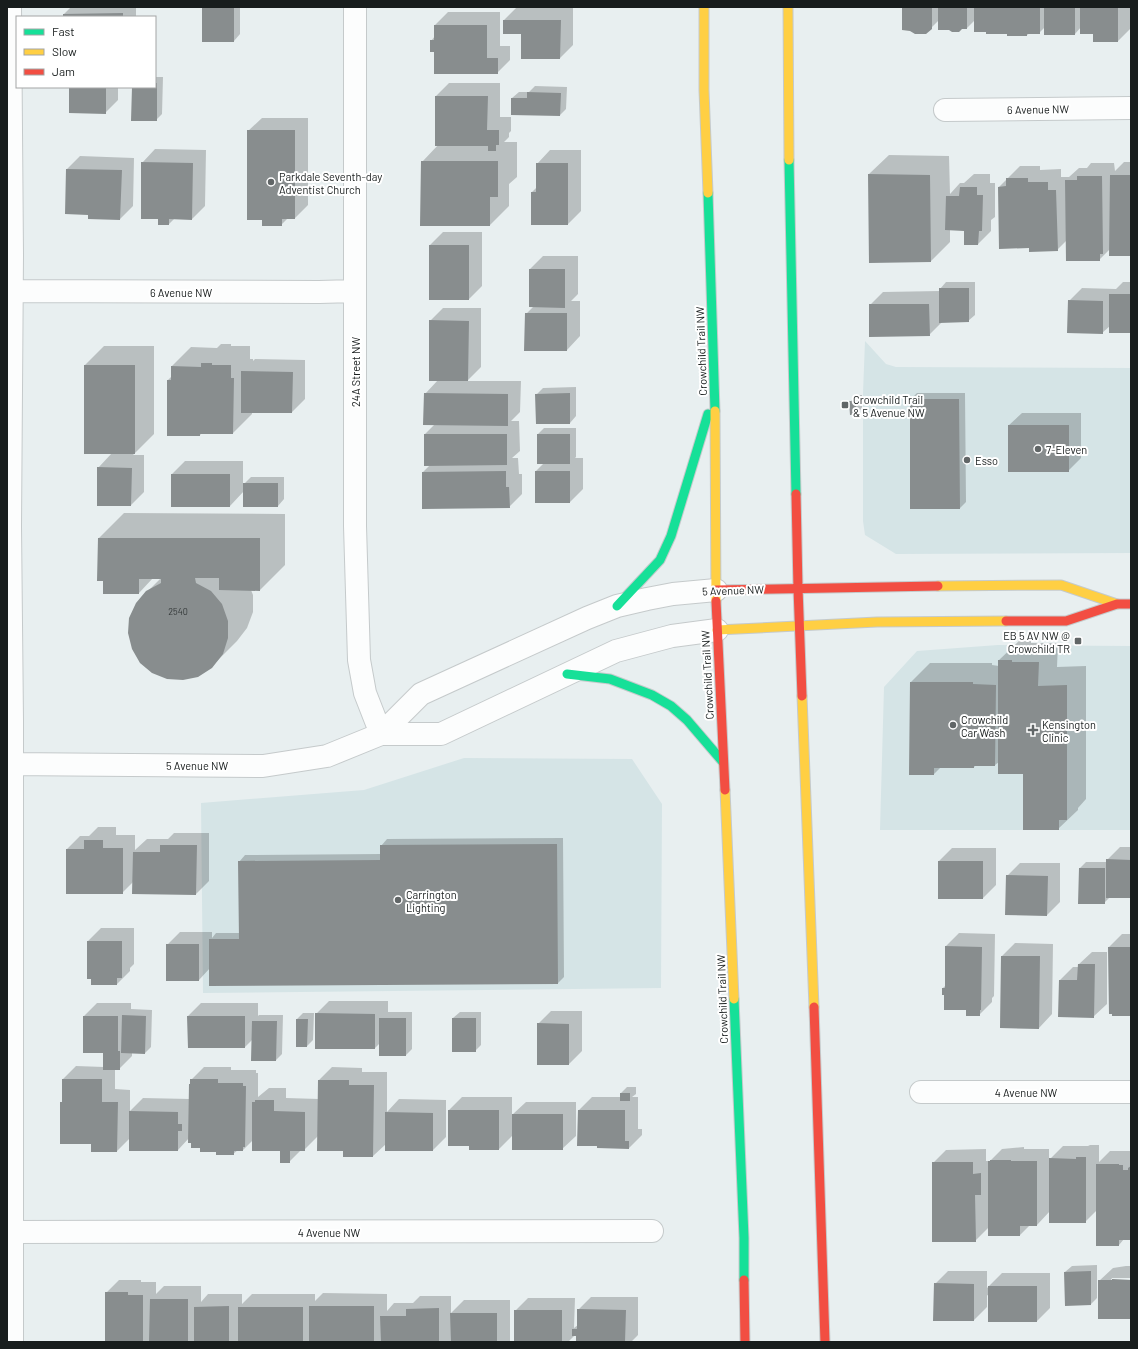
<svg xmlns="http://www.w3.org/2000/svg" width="1138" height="1349" viewBox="0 0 1138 1349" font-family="Barlow,sans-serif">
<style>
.built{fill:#d5e4e6}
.shadow{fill:#0003}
.building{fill:#888d8e}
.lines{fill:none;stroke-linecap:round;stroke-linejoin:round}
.street-casing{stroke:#c5cacb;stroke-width:24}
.fast-casing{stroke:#c5cacb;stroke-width:11}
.slow-casing{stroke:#c5cacb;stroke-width:11}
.jam-casing{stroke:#c5cacb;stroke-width:11}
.street{stroke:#fcfdfd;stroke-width:22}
.fast{stroke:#16e098;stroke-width:9}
.slow{stroke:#ffcf43;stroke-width:9}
.jam{stroke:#f24e42;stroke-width:9}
.poi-dot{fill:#616667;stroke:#fff;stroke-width:1.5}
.labels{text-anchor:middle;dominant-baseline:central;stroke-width:4;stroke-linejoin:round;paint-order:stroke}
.number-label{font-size:9px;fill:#343939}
.street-label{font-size:11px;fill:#181d1d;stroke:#fff}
.poi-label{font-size:11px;fill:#181d1d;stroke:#fff;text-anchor:start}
</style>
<rect width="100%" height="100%" fill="#e8eff0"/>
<path class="built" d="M865,341L886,364L896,367L1131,368V553L896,554L865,535L863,521V393Z
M998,645L1131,646V830H880L884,687L917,651Z
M464,758L632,759L662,804L661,988L203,993L201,803L364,790Z"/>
<path class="shadow" d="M71,7H136V17H64V14Z
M204,7H240V34L234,41L203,8Z
M517,7L573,8V45L560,58L504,20Z
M903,7H1131V28L1118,41L1094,33L1081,27L1075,34L1045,27L1039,33H1030L1027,35H1008V33L975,20L967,28L939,20L926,33Z
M448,12H500V46H510V60L497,73L435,51L431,41L435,36V25Z
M155,77H163L162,114L156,120L133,87H155Z
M449,83H500V117H511V131L509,133V137L504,142H517V177L509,184V206L490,225L422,162L439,144L436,96Z
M535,86L567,87L566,109L560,115L512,98L519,92H529Z
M70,87H118V100L105,113Z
M262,118H308V205L295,218H288L281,225L263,219L248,131Z
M155,149L206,150L205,206L192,219L175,218L169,224L159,218L142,163Z
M550,150H581V211L568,224L532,192L537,187V164Z
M889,155L949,156L950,194L960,183H964L974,174H990V183H995V217L991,220V231L978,244L965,230L950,229V242L931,261L869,174Z
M80,156L134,158L133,206L120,219L89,214L67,169Z
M1124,162H1131V255L1110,249L1099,260L1066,241L1057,250L1030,247L999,187L1020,166H1040V170L1061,169V177H1069L1079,168H1087L1091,163H1114L1115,171Z
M443,232H482V286L469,299L430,245Z
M543,256H578V294L571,301H580V336L567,350L526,314L533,307L530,306V269Z
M946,282H975V315L968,321H943L929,335L870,305L883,292L940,291V289Z
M1123,282H1131V332L1110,326L1102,333L1069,301L1082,288L1116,289Z
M443,308H481V367L467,381H521L520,412L511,421H519L520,451L512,458H518L519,474H522V494L509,507L423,472L430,465L425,434L435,424L425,394L438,380L430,321Z
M221,344H231V346H250V359H253V361L255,359L305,360V399L292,412H252V414L233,433H202L200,435L168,380L172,376V366L191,347L217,348Z
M104,346H154V434L133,455H144V492L131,505L98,468L112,453H85V365Z
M576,387V416L570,423L536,395L543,388Z
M917,393H965L966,502L960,508L911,399Z
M857,395H862V408L856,414L850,402Z
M1022,413H1081V458L1068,471L1008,426Z
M544,428H576V457L575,458H583V489L570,502L536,471L544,463L538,434Z
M185,461H243V485L251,477H284V499L278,506L244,491L230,506L172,474Z
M124,513L285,514V565L260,590H251L253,595V612L247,628L237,641L211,667L147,592L161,578H153L139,593L104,580L99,538Z
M1019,641H1031V643H1058L1057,667L1086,666V799L1078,808V810L1058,829L1024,773L999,762L995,765H976L974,767H941L934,774L911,682L930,663H992V665L999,666V660Z
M98,827H116V835H135V850L147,839H168L174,833H209V881L196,894L133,882L122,893L67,849L80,836H89Z
M563,838L564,977L558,983L210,968L199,980L167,945L180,932H212V938L216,933H240L239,862L245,855L381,854V846L387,839Z
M1120,847H1131V897H1110L1104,903L1080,868L1086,862H1107V860Z
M952,848H996V885L983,898L939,861Z
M1020,863H1060V902L1047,915L1007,876Z
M101,928H134V964L130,968V971L117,984L88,941Z
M959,933L995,934L994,996L992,998V1002L979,1015L967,1009L945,994H943V988L946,985V946Z
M1122,934H1131V1015L1109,947Z
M1015,943L1053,944L1052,1014L1039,1028L1002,956Z
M1092,952H1107V1004L1093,1017L1060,980L1073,967H1078V965Z
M329,1001H388V1012H412V1049L406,1055L380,1043L375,1048L316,1014Z
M97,1003H131V1009L152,1010L151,1047L145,1053H132V1056L119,1069H115V1089L130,1090V1111L143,1098L190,1099V1084L191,1080L204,1067H231V1070H256V1073H258V1097L269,1088H286V1098L319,1099V1080L332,1067L362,1068V1072H387V1112L399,1099L446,1100V1137L433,1150L386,1144L373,1156H344V1150L318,1136L304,1150H301L289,1162L281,1150L253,1140L243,1150H238L233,1154L201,1147L192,1142L189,1138L178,1150L130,1138L117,1151L92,1143L61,1103L63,1100V1079L76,1066L104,1067V1052H84V1016Z
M201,1003H258V1016L259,1015H283L282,1054L276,1060L253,1039L245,1047L188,1016Z
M551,1011H582V1051L569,1064H538V1024Z
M460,1012H481V1045L475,1051L453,1018Z
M303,1013H314L313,1040L307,1046L297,1019Z
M627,1087H636V1094L632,1097H638V1129H642V1135L629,1148L578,1145L579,1110L592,1097H621V1093Z
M462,1097H512V1115L526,1102H576V1136L562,1149L513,1135L499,1149L470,1145L449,1110Z
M1090,1145H1099V1162L1110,1151H1131V1239H1124L1119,1245L1097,1210L1085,1222L1050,1211L1037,1225H1030L1020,1235L989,1227L975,1241L933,1163L946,1150L986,1149V1161H990L1002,1149L1024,1147V1149H1049V1160L1063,1146H1088Z
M1097,1265V1298L1091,1304L1066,1305L1065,1272L1072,1266Z
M1126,1266H1131V1278H1112L1111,1280H1131V1318L1099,1281L1113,1268Z
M948,1271H987V1288L1002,1273H1050V1308L1037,1321L987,1295V1307L974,1320L935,1284Z
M119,1280H141V1282H156V1294L164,1286H201V1302L208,1294H242V1304L252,1294H315V1301L323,1293L387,1294V1311L394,1303H413L420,1296H451V1313L464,1300H510V1342H452V1340L450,1342H106V1293Z
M591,1297H638V1335L631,1342H577V1335H575L568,1342H515V1311L528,1298H575L574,1328L578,1325V1310Z"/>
<path class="building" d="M902,7H932V29L926,34H915L910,31L902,30Z
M938,7H967V29H962L959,32H952L949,30H938Z
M974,7H1040V34H1027V36H1007V34H986V32H974Z
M1044,7H1075V35H1044Z
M1080,7H1118V42H1093V34H1080Z
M202,8H234V42H202Z
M123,13V17H63V14Z
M503,20H561L560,59H521V34H503Z
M434,25H487V58H498V74H434V52H430V40H434Z
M155,83H157V121H131L132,87H155Z
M69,87H106V114L69,113Z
M527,92L561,93L560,116L511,115V98H527Z
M435,96H488L487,130H499V145H496V151H488V146H435Z
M247,130H295V219H282V226H262V220H247Z
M421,161H498V197H490V226H420Z
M141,162L193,163L192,220L169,219V225H158V219H141Z
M536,163H568V225H531V192H536Z
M66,169L122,170L120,220L88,219V215L65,214Z
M868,174L930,175L931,262L869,263Z
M1110,175H1131V256H1109Z
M1077,176H1102L1103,254H1100V261H1066L1065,180H1077Z
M1006,178H1028V182H1048V190H1056L1058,251L1029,252V248L999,249L998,187L1006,186Z
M960,187H977V195H983L982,231H979L978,245H964V231L945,230L946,196H959Z
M429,245H469V300H429Z
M529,269H565V308L529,307Z
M939,288H969V322L939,323Z
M1109,294H1131V333H1109Z
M1068,300L1103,301V334L1067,333Z
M869,304H929L930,336L869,337Z
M525,313H567V351H524Z
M429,320L469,321L468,381H429Z
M201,363H212V365H231V378H234L233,434H200V436H167V380H171V366L201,367Z
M84,365H135V454H84Z
M241,371L293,372L292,413H241Z
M424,393L508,394V426L423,425Z
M570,393V424H536L535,394Z
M910,399H959L960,509H910Z
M849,401H856V415H850Z
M1008,425H1069V472H1008Z
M424,434H507V465L424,466Z
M537,434H570V464H537Z
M97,467L132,468L131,506H97Z
M506,471V487H509L510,508L422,509V472Z
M535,471H570V503H535Z
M171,474H230V507H171Z
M243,483H278V507H243Z
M98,538H260V591L219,590V578H195L196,583L211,591L222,604L228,621V638L223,654L212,668L198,677L183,680L167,679L152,673L140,663L132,649L128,633L129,618L136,603L146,591L161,583V579H139V594H103V581H97Z
M998,660H1012V662H1039L1038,686L1067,685V820H1059V830H1023V774H998Z
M910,682H973V684L996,685L995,766H974V768H934V775H909Z
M84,840H103V848H123V894H66V849H84Z
M557,844L558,984L209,986V939H239L238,861L380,860V845Z
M160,845H197L196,895L132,894L133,852H160Z
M1106,859L1131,860V898H1106Z
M938,861H983V899H938Z
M1079,868H1105V904H1078Z
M1006,875L1048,876L1047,916L1005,915Z
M87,941H122V978H117V985H91V979H87Z
M166,944H199V981H166Z
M945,946L982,947L981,1010H980V1016H966V1010H944V995H942V988H945Z
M1108,947H1131V1016H1112V1014H1109Z
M1001,956H1040L1039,1029L1000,1028Z
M1078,964H1095L1094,1018L1058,1017L1059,980H1077Z
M315,1013L375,1014V1049H315Z
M122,1015L146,1016L145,1054L121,1053Z
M83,1016H118V1051H120V1070H103V1053H83Z
M187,1016H245V1048H188Z
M379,1018H406V1056H379Z
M452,1018H476V1052H452Z
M296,1019H308L307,1047H296Z
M252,1021H277L276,1061H251Z
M537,1023L569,1024V1065H537Z
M62,1079H102V1102H118L117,1152H91V1144H60V1102H62Z
M190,1079H218V1083H243V1086H246L245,1147H243V1151H234V1155H216V1152H200V1148H191V1143H188L189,1084H190Z
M318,1080H349V1085H374L373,1157H343V1151H317Z
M620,1093H630V1101H620Z
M255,1100H274V1111L305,1112V1151H290V1163H280V1151H252V1102H255Z
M448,1110H499V1150H469V1146H448Z
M578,1110H625V1141H629V1149L597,1148V1146H577Z
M129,1111L178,1112V1124H182V1131H178V1151H129Z
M385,1112L433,1113V1151H385Z
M512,1114H563V1150H512Z
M1076,1157H1086V1223H1049V1158L1076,1159Z
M990,1160H1011V1161H1037V1226H1020V1236H988V1161H990Z
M932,1162H973V1174L981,1173V1195H975L976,1242H932Z
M1096,1164H1119V1165H1123V1170H1128V1168L1131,1166V1240H1119V1246H1096Z
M1091,1271V1305L1065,1306L1064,1272Z
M1112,1279L1131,1280V1319H1098V1280H1112Z
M934,1283L974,1284V1321H933Z
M988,1286H1037V1322H988Z
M105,1292H128V1295H143V1342H105Z
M150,1299H188V1342H149Z
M229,1306V1342H194V1307Z
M309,1306H374V1342H309Z
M238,1307H303V1342H238Z
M439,1308V1342H381L380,1316H406V1309Z
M577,1309L626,1310L625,1342H576V1336H572V1329H577Z
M514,1310H562V1342H514Z
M450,1313H497V1342H451Z"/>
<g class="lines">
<defs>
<path id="street" d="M10,7L12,255L10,526L12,721V1342
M355,7V526L359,660L365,693L381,734
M945,110L1131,108
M7,291L319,292L355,291
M381,734H441L616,651L672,636L717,630
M7,764L263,766L327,756L381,734L421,694L587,618L617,606L647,599L673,594L716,590
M921,1092H1131
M7,1232L652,1231"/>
<path id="fast" d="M789,160L796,494
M708,193L715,411
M617,606L660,560L671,536L708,414
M567,674L610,679L652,695L671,706L687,720L723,762
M734,999L744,1238V1280"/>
<path id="slow" d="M704,7V90L708,193
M788,7L789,160
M715,411L716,601
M938,586L1061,585L1117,604
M717,630L877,622L1006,621
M802,696L814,1007
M725,790L734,999"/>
<path id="jam" d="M796,494L798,588L802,696
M716,590L938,586
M716,601L725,790
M1006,621H1066L1117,604H1131
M814,1007L825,1342
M744,1280L745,1342"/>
</defs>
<use href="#street" class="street-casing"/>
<use href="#fast" class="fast-casing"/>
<use href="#slow" class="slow-casing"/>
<use href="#jam" class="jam-casing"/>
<use href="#street" class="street"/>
<use href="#fast" class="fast"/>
<use href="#slow" class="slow"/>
<use href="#jam" class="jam"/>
</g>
<g class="poi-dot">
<circle cx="271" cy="182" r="4"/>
<rect x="841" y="401" width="8" height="8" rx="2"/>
<circle cx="1038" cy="449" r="4"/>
<circle cx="967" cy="460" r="4"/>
<rect x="1074" y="637" width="8" height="8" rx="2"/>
<circle cx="953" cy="725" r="4"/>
<path d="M1031 724h4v4h4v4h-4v4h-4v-4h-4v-4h4z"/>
<circle cx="398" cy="900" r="4"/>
</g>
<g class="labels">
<g class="number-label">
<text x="178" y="611">2540</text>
</g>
<g class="street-label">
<text transform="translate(1038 109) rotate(-1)">6 Avenue NW</text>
<text x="181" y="292">6 Avenue NW</text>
<text transform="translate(701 351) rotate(-92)">Crowchild Trail NW</text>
<text transform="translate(355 372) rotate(-90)">24A Street NW</text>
<text transform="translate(733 590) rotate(-2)">5 Avenue NW</text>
<text transform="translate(707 675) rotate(-93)">Crowchild Trail NW</text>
<text x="197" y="765">5 Avenue NW</text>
<text transform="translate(722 999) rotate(-92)">Crowchild Trail NW</text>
<text x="1026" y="1092">4 Avenue NW</text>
<text x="329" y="1232">4 Avenue NW</text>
</g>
<g class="poi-label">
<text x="279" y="176">Parkdale Seventh-day<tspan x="279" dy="13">Adventist Church</tspan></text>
<text x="853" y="399">Crowchild Trail<tspan x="853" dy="13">&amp; 5 Avenue NW</tspan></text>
<text x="1046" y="449">7-Eleven</text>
<text x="975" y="460">Esso</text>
<text x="1070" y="635" text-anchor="end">EB 5 AV NW @<tspan x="1070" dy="13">Crowchild TR</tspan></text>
<text x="961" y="719">Crowchild<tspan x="961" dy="13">Car Wash</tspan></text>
<text x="1042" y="724">Kensington<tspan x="1042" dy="13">Clinic</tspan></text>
<text x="406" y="894">Carrington<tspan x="406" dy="13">Lighting</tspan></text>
</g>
</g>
<rect width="1138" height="1349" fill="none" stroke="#181d1d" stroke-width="16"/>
<rect x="16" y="16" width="140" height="72" fill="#ffffff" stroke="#a3a5a5"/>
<rect x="24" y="29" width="20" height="6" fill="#16e098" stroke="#a3a5a5"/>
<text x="52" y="36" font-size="12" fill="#181d1d">Fast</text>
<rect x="24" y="49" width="20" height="6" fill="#ffcf43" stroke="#a3a5a5"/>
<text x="52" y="56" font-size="12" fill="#181d1d">Slow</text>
<rect x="24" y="69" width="20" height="6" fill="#f24e42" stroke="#a3a5a5"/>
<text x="52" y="76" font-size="12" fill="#181d1d">Jam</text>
</svg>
